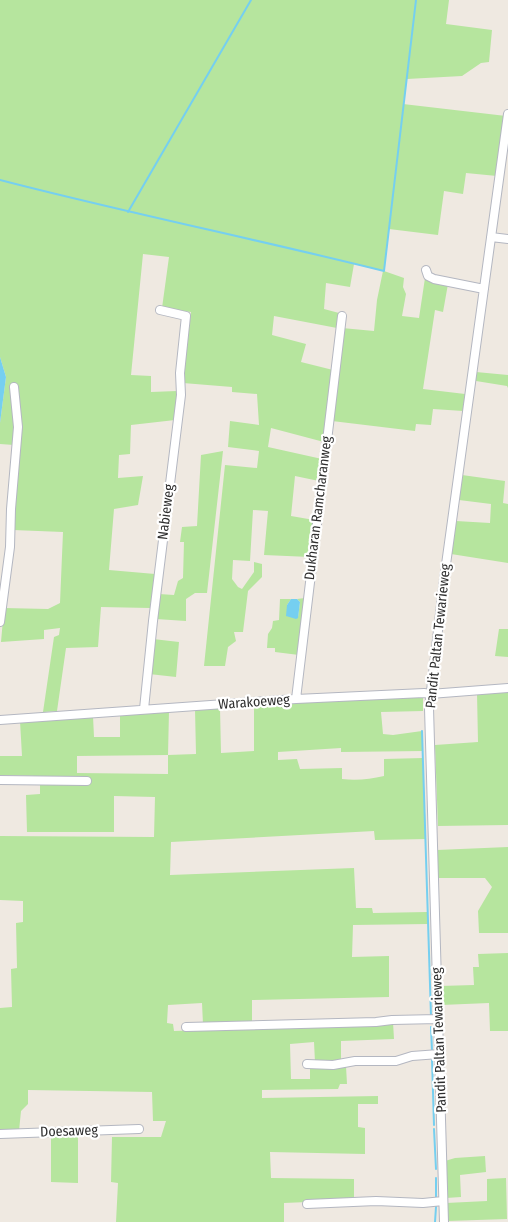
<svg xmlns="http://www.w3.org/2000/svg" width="508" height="1222" viewBox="0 0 508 1222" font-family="'Fira Sans Condensed',sans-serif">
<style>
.green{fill:#b6e59e;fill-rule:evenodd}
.water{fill:#75cff0}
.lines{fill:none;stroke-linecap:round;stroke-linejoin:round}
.stream{stroke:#75cff0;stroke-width:2}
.minor-casing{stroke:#b4b7c1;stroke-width:10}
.minor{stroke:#fff;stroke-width:8}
.labels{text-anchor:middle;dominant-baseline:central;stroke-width:4.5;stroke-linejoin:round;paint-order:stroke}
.street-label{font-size:14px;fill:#2e2e2e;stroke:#fff}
</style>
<rect width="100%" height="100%" fill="#efe9e1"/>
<path class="green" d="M0,0H449L446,24L492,30L489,62L481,63L462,76L407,79L403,104L506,116L497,176L466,173L463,194L444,191L438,235L389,229L384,271L404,278L403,287L406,294L402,316L419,318L425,278L448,284L443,312L435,310L423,389L465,394L463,411L433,409L431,425L416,424L415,431L332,421L342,328L374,331L377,300L383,271L354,264L350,287L326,283L324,309L339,313L337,328L274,316L272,335L306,344L301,362L333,370L324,442L271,428L268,447L322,459L319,481L295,476L291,516L314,520L310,557L264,555L268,511L253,510L250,561L233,560L232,579L238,587L242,589L254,572V562L262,564V577L248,591L243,632H234L236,641L228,647L225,666H204L225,465L257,468L259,451L228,447L230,421L259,425L257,394L232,392V387L183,383L191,312L162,308L169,257L143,254L131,375L151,376V392L177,391L175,420L131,425L130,454L119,455L118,478L143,476L138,505L114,509L109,570L155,574L150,608L101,607L98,647L66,648L57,711L43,712L54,637L59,635L60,628L44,630V639L1,642L4,608L48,609L60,603L63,532L13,530L16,427L14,445L0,444V423L6,377L0,357Z
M476,372L508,375V388L507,386L476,381Z
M223,451L207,593H195L186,599V621L156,619L159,594L174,595L178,581L183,578L184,542H180L182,527L197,526L201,455Z
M462,475L505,481L503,503L508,504V563L451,554L456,521L490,523L491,504L459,500Z
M305,598L299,655L275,652V648H267L268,634L272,628L273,621L279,620L280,599H291L287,605L298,617L300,602L297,599Z
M499,629H508V657L495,656Z
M153,639L179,642L176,677L149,674Z
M508,690V825L438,826L435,745L478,742L477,693Z
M419,695L423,697V711L381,712L383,734L393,735L422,731L423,751L341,752V748L278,752V760L297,759L300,769L342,768V779C357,781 370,779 384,776V759L423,758L426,839L375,840L374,831L171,842L170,875L354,868L356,908H372L373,913L427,912L428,924L353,925L352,957L389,956V997L252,1000V1022L203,1024L202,1003L168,1005L167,1023L173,1024L174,1031L377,1024L393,1022L394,1039L341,1041V1061L315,1062L314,1042L290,1044L291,1079H310V1066H346L347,1084H340L338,1089L262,1090V1098L378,1096V1104H358V1127L365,1128V1154L270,1152L271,1178L354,1179V1200L284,1203V1222H116L118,1183L111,1182L112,1137H161L166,1121H153L152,1092L28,1090V1104L21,1111L19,1131H0V1008L12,1007L11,969L17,968L16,923L23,922V901L0,900V836L154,837L155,797L114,796V832H27L26,795L40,794V784H37V776L0,775V756H22L20,721L93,716L94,737H120V715L169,711L168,755L196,754L195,709L220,708L221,753L254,751V705ZM168,755V774L77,773V756Z
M508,847V933H479L478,911L492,887L485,878H438L437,850Z
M508,953V1031H490L489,1003L441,1005L440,986L474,985L473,967H479L478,954Z
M51,1134H78V1183L51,1182Z
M485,1156L486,1172L460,1175L461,1197L446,1198L445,1161L455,1158Z
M506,1178L507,1219L447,1221L446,1203L487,1201V1179Z"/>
<path class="water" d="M0,357L6,377L0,423Z
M291,599H297L300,602L298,618L296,619L286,616L287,605Z"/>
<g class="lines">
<path class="stream" d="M0,180C127,213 256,239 384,271L416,0
M128,212L251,0
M422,731L431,1016
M431,1027L432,1051
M432,1059L434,1125
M434,1129L436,1169
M436,1178V1197
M435,1222L436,1207"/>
<defs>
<path id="minor" d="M491,237L508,239
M426,270L428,276L434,279L484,289
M0,622L10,547L11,509L18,427L14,387
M296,699L342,316
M144,709L153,621L181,395L180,373L186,316L160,310
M0,720L296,699L424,693L430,694L508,688
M0,780L87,781
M186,1027L376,1022L392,1020L438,1019
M307,1064L333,1065L355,1061H396L412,1056L439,1054
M0,1134L139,1129
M307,1204L376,1201L423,1203L443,1201
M444,1222L429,708L444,579L508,114"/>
</defs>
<use href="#minor" class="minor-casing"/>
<use href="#minor" class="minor"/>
</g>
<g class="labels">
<g class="street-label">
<text transform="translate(318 508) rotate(-83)">Dukharan Ramcharanweg</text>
<text transform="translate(166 512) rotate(-83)">Nabieweg</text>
<text transform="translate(438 636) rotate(-84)">Pandit Paltan Tewarieweg</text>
<text transform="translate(254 702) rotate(-4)">Warakoeweg</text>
<text transform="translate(439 1040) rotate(-92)">Pandit Paltan Tewarieweg</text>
<text transform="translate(69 1131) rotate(-2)">Doesaweg</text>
</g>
</g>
</svg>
